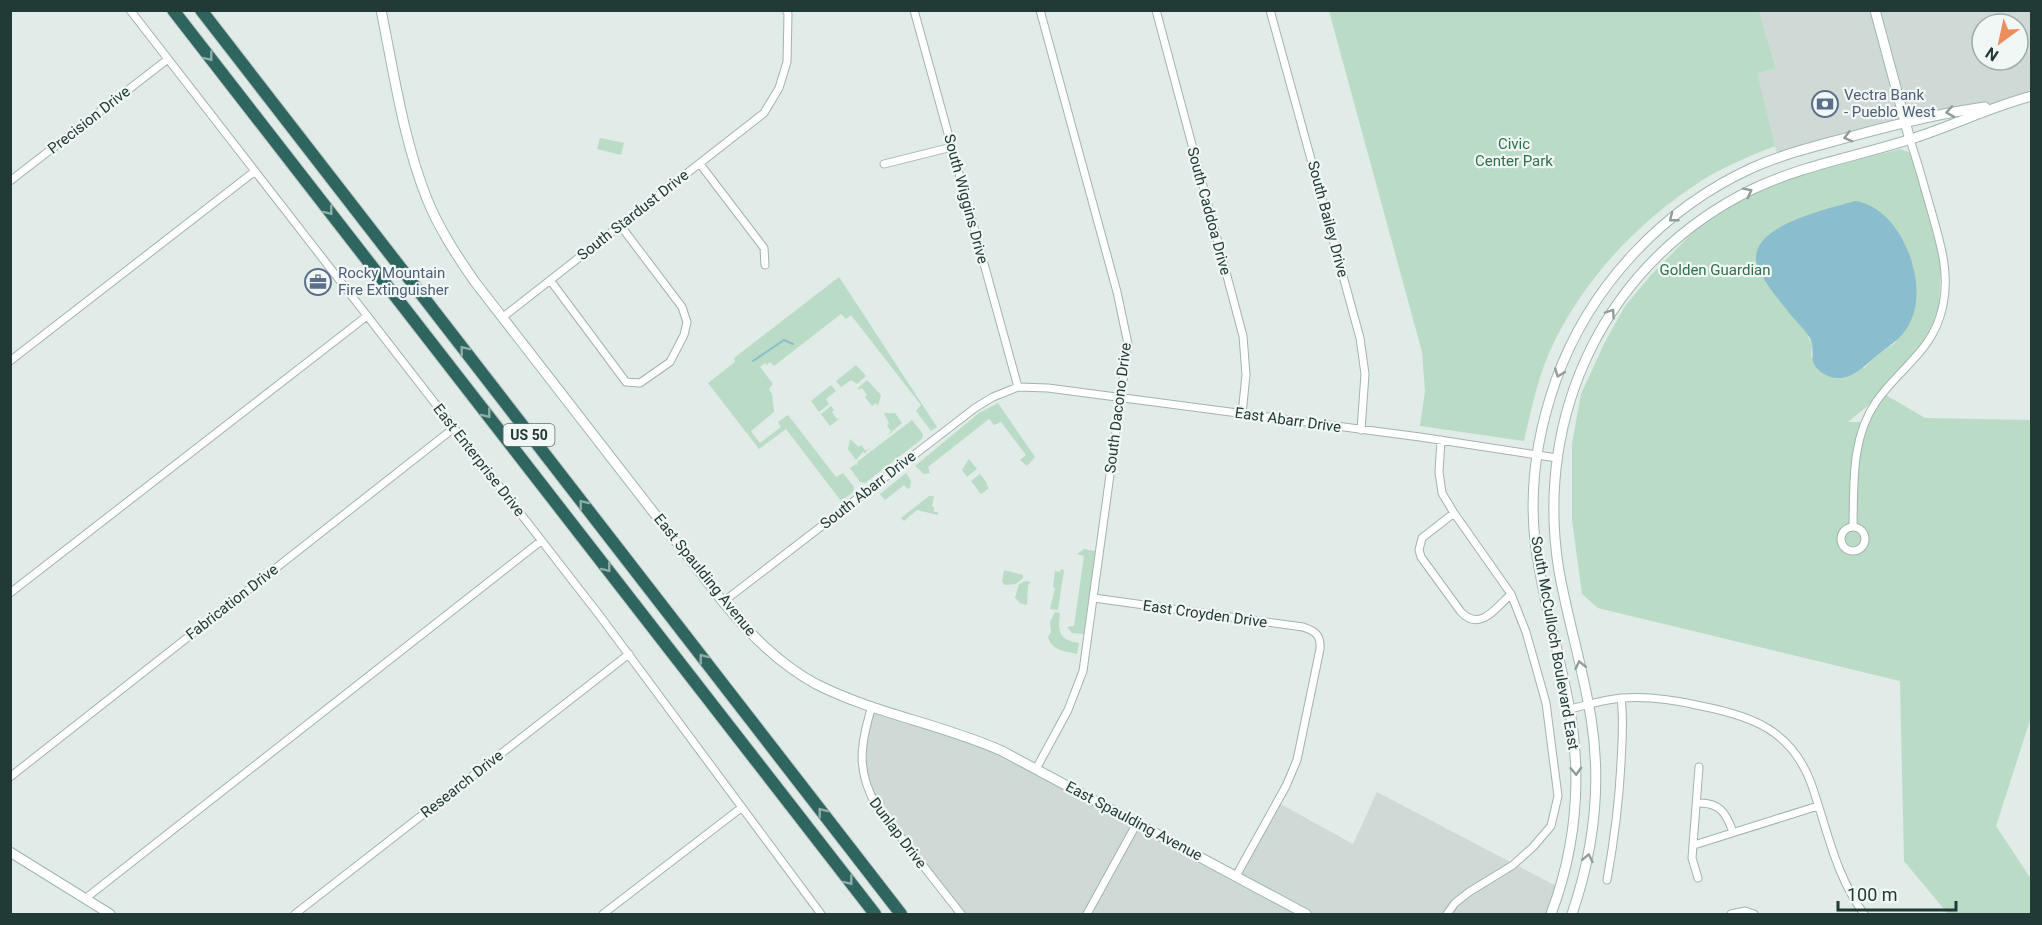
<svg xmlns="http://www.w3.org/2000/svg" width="2042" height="925" viewBox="0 0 2042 925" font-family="Roboto,sans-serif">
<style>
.built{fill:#cfdad6;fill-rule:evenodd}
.green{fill:#badbc6;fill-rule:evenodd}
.water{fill:#8abdce}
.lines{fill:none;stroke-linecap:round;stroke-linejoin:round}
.stream{stroke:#8abdce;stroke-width:2}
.street-casing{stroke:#a4b2ae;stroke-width:9}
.secondary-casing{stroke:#a0b6b0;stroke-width:11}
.highway-casing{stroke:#c1c8c7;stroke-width:14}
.street{stroke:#fff;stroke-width:7}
.secondary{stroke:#fff;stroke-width:9}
.highway{stroke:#2f655f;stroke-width:12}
.oneway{stroke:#90aeaa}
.oneway2{stroke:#909c9a}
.labels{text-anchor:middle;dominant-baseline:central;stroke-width:4.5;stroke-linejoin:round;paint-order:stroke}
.shield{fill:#f1f7f5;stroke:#60736f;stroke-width:1.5}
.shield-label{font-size:14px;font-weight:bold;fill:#223a36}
.service-label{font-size:15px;fill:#4e5e75;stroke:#f1f7f5;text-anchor:start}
.street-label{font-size:15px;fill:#223a36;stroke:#f1f7f5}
.park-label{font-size:15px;fill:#2e704d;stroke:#f1f7f5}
</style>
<rect width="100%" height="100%" fill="#e1ebe7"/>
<path class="built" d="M1759,11H2031V96L2001,105L1951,112L1778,158L1756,73L1776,69ZM1982,24H2018V60H1982Z
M872,706L967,737L1236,876L1277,802L1353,844L1377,792L1560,888L1551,914H961L877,807L861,764Z"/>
<path class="green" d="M1329,11H1759L1776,69L1757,73L1775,146C1750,156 1725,166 1701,181C1637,222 1580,283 1549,353C1537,381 1531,411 1524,441L1420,426L1425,391L1422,352Z
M600,138L624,143L621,155L597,149Z
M1901,149L1911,153L1941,262L1939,305L1933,324L1924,341L1870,404L1848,422H1865L1875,404L1886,395L1925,418L2031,420V717L1996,826L2031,879V914H1948L1904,861L1900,681L1598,608L1582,594L1572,520V444L1581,394L1605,342L1625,306L1651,275L1699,226L1746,196L1794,176ZM1903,240L1914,268L1916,302L1895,343L1879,354L1864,368L1811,357L1812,345L1808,336Z
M839,277L937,427L931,431L916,411L921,405L851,315L846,319L841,314L774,366L770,362L767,365L765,363L760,367L773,384L769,389L772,394L774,412L751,431L760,443L781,427L778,422L788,415L836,477L843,473L854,487L853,492L841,501L786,429L759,449L708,383L735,362L734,358Z
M856,365L866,376L857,384L851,380L841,387L836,381Z
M867,380L881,395L878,406L876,403L872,406L865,397L867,395L862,388L859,390L858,388Z
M831,385L836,391L826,399L829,404L819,412L811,401Z
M998,403L1035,457L1027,466L1020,460L1026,455L1001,422L994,425L989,419L928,467L930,473L924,474L915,466L979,413Z
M831,406L834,410L832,412L837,419L840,418L830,426L821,414Z
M884,413H895L902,423L887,436L891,431L887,426L889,423Z
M912,420L923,434L922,439L865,483L860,482L850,468L856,464L858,466L857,462Z
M850,439L859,447L861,445L866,451L871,448L865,453L863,452L856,460L848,449Z
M969,459L977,469L967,477L962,470Z
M906,473L911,481L910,488L908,489L904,485L885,500L880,494Z
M980,474L987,483L986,484L989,488L981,494L971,481Z
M929,496H934L932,507H934V512H938V515L917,510L904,521L901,518Z
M1084,549L1095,551L1084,634L1072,633L1067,627L1074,626L1084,556L1077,554Z
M1061,569L1064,570L1058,610L1050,609L1055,588L1053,587L1055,571L1060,572Z
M1004,570L1023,575V578L1016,584L1005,585L1002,582Z
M1026,581L1031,582L1028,585L1027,605L1020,603L1015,598L1019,584Z
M1055,612L1060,613C1058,631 1058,640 1079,643L1077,654C1065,651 1052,651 1048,637L1051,632L1050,622Z"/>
<path class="water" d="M1855,201C1900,207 1928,279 1912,318C1905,336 1893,343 1879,354C1864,366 1846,387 1824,374C1805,362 1817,353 1810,338C1805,330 1796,321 1790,314C1780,301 1758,276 1756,260C1753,224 1829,209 1855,201Z"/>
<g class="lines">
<path class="stream" d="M753,361L784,340L793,344"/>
<defs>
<path id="street" d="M130,10L600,616L821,914
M914,10L1018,387
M1156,10L1243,336L1246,375L1242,414
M1270,10L1360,338L1365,374L1361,430
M700,164L764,248L765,265
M884,164L952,147
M10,181L168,59
M550,280L626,382L640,383L670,362L684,335L687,322L682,307L620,225
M503,317L764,113L779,88L787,62L788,14L786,10
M10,361L255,171
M1441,440L1439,472L1442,493L1454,513L1511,594L1526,632L1546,703L1558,796L1551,826L1533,847L1513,865L1469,892L1455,903L1447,914
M1454,513L1422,538L1419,550L1421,557L1461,612C1480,632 1496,608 1511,594
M1853,526C1854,484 1851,438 1876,402C1900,367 1934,351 1943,305C1950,272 1940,242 1931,210C1924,186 1918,163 1910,140
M1841 539a12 12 0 1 1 24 0a12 12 0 1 1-24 0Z
M10,593L367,316
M1094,598L1303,627C1316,631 1321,636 1320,649L1297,760L1286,786L1236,876
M723,602L975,408L993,397L1018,387L1048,388L1420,437L1557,458
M872,706C860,745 856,771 877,807L961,914
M1570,709C1587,705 1606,699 1623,698C1649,696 1675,700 1701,706C1752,716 1791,730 1811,783C1827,828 1835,875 1864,914
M1036,769L1068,710L1083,671L1128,344L1117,292L1040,10
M10,777L454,428
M1697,803C1720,802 1726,813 1733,832
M1694,845L1818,806
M1698,878L1692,858L1699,767
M1607,880C1614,841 1619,803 1621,763C1622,741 1624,720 1621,698
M86,898L541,541
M295,914L629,654
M603,914L741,808
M1087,914L1137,823
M1731,914L1745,911L1754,914"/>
<path id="secondary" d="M381,10C394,73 403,139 427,199C439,229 457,256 475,282L723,602C750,634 779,664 816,684C875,714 942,724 1002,751L1306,914
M1875,10L1910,140
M10,852L110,914
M1551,914C1576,848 1582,781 1570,711C1560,654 1542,599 1535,541C1529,487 1538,431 1556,380C1590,286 1663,208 1754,167C1786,153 1820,145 1853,136C1897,124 1940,113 1985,107
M1572,914C1594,850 1602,786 1591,718C1583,669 1568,621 1559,571C1533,413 1607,260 1753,189C1803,165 1859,156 1911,139C1952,126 1990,107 2032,96"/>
<path id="highway" d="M173,10L875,914
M201,10L901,914"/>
</defs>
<use href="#street" class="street-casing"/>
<use href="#secondary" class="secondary-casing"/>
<use href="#highway" class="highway-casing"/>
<use href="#street" class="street"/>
<use href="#secondary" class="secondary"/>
<use href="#highway" class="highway"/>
</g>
<defs><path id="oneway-chevron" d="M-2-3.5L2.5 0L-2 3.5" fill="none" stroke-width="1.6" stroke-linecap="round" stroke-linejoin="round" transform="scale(1.5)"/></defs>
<g class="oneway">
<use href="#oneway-chevron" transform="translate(209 57) rotate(52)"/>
<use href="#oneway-chevron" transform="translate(329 211) rotate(52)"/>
<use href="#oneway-chevron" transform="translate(464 350) rotate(-128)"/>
<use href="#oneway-chevron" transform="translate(487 414) rotate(52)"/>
<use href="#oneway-chevron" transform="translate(583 504) rotate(-128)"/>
<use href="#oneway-chevron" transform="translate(607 568) rotate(52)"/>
<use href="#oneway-chevron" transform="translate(703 658) rotate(-128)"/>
<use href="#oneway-chevron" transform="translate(822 812) rotate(-128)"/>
<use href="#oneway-chevron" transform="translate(849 881) rotate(52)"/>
</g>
<g class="oneway2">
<use href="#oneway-chevron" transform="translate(1950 112) rotate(170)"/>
<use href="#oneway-chevron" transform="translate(1848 137) rotate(165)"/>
<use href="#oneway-chevron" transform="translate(1748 192) rotate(-27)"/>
<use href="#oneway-chevron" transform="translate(1673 218) rotate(142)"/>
<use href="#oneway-chevron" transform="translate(1611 313) rotate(-56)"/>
<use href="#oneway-chevron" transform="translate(1559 373) rotate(111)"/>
<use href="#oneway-chevron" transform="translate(1580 665) rotate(-103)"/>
<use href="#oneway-chevron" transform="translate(1576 771) rotate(88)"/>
<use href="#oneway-chevron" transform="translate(1588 858) rotate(-78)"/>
</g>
<defs>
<symbol id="bank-ring" viewBox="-11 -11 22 22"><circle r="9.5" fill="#f1f7f5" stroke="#5c6f8a" stroke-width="1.5"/><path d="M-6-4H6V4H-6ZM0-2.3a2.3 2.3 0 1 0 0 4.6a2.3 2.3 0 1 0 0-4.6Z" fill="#5c6f8a"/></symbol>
<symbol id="office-ring" viewBox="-11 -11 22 22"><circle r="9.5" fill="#f1f7f5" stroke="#5c6f8a" stroke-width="1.5"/><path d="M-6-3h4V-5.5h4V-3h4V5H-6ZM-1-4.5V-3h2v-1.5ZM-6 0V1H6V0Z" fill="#5c6f8a"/></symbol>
</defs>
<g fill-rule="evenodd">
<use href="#bank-ring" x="1810" y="89" width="30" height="30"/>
<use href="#office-ring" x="303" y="267" width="30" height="30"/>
</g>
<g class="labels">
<rect class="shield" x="503.5" y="424" width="51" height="22" rx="4.5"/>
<g class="shield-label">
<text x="529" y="435">US 50</text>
</g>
<g class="service-label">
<text x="1844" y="95">Vectra Bank<tspan x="1844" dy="17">- Pueblo West</tspan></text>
<text x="338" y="273">Rocky Mountain<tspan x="338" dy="17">Fire Extinguisher</tspan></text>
</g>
<g class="street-label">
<text transform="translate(89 120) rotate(-38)">Precision Drive</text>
<text transform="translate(966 199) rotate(75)">South Wiggins Drive</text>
<text transform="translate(1209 211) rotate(75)">South Caddoa Drive</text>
<text transform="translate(633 215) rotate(-38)">South Stardust Drive</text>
<text transform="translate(1328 219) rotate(75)">South Bailey Drive</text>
<text transform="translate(1118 408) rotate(-83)">South Dacono Drive</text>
<text transform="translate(1288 420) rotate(8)">East Abarr Drive</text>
<text transform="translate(479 460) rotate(52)">East Enterprise Drive</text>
<text transform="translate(868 490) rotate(-38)">South Abarr Drive</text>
<text transform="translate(705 575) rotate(51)">East Spaulding Avenue</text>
<text transform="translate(232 602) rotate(-38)">Fabrication Drive</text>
<text transform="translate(1205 614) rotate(8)">East Croyden Drive</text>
<text transform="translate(1555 643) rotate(80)">South McCulloch Boulevard East</text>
<text transform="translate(462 784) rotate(-38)">Research Drive</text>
<text transform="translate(1134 821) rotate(28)">East Spaulding Avenue</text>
<text transform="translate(898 833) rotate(53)">Dunlap Drive</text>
</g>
<g class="park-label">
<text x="1514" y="144">Civic<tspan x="1514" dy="17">Center Park</tspan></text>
<text x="1715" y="270">Golden Guardian</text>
</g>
</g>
<rect width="2042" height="925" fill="none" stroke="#223a36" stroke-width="24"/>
<g transform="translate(2000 42) rotate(213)"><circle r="28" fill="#f1f7f5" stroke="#9eaba9" stroke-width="1.5"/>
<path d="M0-4.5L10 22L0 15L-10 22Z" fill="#ec8d5d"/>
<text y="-9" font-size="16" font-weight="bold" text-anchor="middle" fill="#223a36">N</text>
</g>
<path d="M1838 901v9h118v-9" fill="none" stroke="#223a36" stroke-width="3"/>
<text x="1847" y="901" font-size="18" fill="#223a36" stroke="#f1f7f5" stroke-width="4.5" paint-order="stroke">100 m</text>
</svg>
